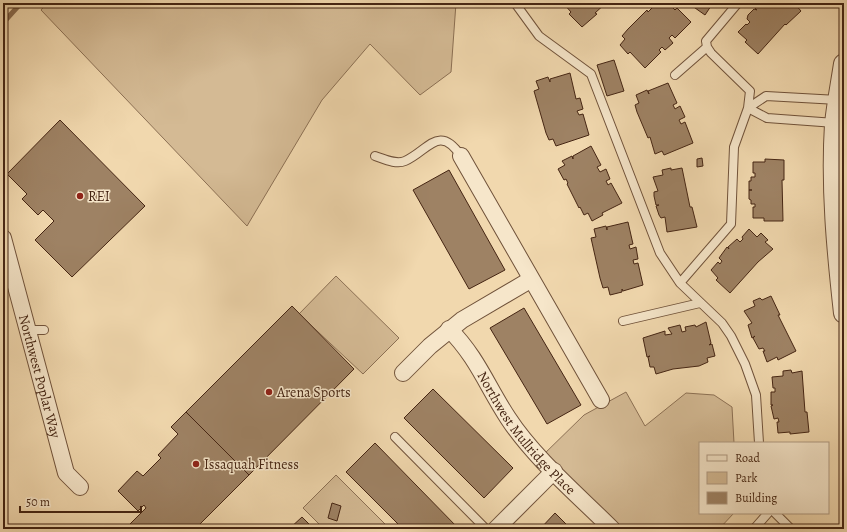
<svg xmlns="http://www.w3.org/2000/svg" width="847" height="532" viewBox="0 0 847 532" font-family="Alegreya,serif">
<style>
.green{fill:#d4ba94;stroke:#8c7054}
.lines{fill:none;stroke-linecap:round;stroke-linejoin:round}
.stream{stroke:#896c50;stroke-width:5}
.building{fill:#9e8264;stroke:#452513}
.service-casing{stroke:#70523a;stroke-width:10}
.minor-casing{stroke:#70523a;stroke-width:18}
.tertiary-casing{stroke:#70523a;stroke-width:22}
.service{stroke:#f6e6ca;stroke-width:8}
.minor{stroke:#f6e6ca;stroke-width:16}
.tertiary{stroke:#f6e6ca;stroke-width:20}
.poi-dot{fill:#8f2418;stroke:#f6e6ca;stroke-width:1.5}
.labels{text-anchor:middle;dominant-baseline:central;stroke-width:3;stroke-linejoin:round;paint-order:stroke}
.poi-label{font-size:14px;fill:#452513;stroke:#f6e6ca;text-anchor:start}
.street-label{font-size:14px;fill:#452513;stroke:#f6e6ca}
</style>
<rect width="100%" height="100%" fill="#f1d8ae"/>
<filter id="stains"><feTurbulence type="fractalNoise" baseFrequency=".005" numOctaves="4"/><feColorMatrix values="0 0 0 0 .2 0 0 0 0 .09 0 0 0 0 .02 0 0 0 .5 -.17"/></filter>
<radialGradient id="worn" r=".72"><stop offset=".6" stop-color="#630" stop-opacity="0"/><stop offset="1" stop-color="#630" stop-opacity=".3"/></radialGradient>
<path class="green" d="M47,3H456L451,72L420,95L370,44L322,100L247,226L41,10Z
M336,276L399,338L363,374L299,314Z
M626,392L645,426L686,393L714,395L732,407L734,443H700V513H734L719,529H612L541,457L584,415Z
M336,475L390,529H324L303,508Z"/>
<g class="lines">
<path class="stream" d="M3,23L21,3"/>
</g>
<path class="building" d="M563,3H606L595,13L597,14L582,27L569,14L571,12Z
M653,3H671L675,7L673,8L675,10L677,8L691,22L675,38L672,35L669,38L673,43L665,50L662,47L659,50L661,52L645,68L630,52L628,54L620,45L625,39L622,36L628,29L647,10L648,12L652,8L650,6Z
M688,3H713L705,15Z
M760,3H794L801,11L786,25L785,24L758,54L745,42L747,40L738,32L746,24L747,25L750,22L747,19L748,15L754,9L757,10L755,8Z
M614,60L624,91L607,96L597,65Z
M570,73L576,99L580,98L583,109L577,111L579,115L583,114L589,135L556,146L553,139L549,140L546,133L534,91L539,89L536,81L548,77L550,82V79Z
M668,83L677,103L673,105L675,109L680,106L685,117L679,120L681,124L685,122L693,143L664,155L662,151L655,154L650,137L648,138L637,112L635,105L639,103L636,95L647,90L649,94L648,91Z
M60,120L145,206L72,277L35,240L54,221L43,210L38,215L22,199L27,194L7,174Z
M591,146L601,165L597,167L600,172L606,169L610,179L606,181L608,185L611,183L622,203L602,213L603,215L592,221L588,213L584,215L580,207L579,208L567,184L568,183L566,179L564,180L558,169L565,165L562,161L572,156L573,159V156Z
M702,158L703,166L697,167V159Z
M765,159L784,160V180H782L783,221H764V218H753V207H755V204H751V200L749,199V190H752H749V181H751V177H755V173H753V162H765Z
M671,168V170L682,168L690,207H692L697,227L667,232L665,217L661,218L659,215L656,206L659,205H656L654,196V192L658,191L653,177L663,175L662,170Z
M449,170L505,270L469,289L413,190Z
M628,222L633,244L629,245L630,249L636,247L638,259L633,260L634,264L638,263L643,285L623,291L622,289V292L610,295L608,287L603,288L600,278L591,238L596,237L594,229L606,226L607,230V227Z
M749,229L757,237L761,233L768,240L765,242L773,249L758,262L730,293L716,280L718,278L711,270L718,262L720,264L722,261L719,258L727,247L729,249L728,247L737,239L740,242L743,239L742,237Z
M771,296L780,315H778L796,351L778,360L777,357L767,362L763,351H765L763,348L759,349L753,338L755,336L752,338L748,325L752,323L744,311L755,306L753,301L760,298L762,300Z
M292,306L354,369L249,475L186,412Z
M524,308L581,405L547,424L490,328Z
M706,322L711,343L709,345L712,344L715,356L707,358L708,362L699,366L673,369L656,374L654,367H650L648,357L650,356L647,357L643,338L665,331V335L672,334L668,328L680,325L682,332L686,331L685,327L695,325L696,327Z
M791,370L792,373L802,371L805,412H807L809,432L790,434V432L778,433L777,422H779L778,418L774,419L771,406L773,405H771V392H775V388H773L772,377L783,376V371Z
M433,389L513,468L484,498L404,418Z
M186,412L249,475L195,529H134L130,524L146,508L144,505L138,511L118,491L137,471L143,476L161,458L158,455L178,434L171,427Z
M375,443L458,528L457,529H403L346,472Z
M332,503L341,506L337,521L328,518Z
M555,513L571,529H540Z
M302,517L314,529H289Z"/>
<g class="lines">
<defs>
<path id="service" d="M515,3L539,36L591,74L660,253L680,283L722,323L731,336L745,364L756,395L759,443
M675,75L707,47
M835,123L767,118L748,108L766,96L838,100
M375,156C384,159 396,165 405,161C428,151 439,123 461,156
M680,283L731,224L734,147L748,108L750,91L711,53L707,47L706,41L738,3
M623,321L700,303
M27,330H44
M395,437L486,529
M775,513L791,529
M754,529L768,513"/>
<g id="minor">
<path d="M461,156L601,400"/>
<path id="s1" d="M3,238L66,473L80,487"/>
<path id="s2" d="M449,329C477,357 487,386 508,418C534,458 578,495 612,529"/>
<path d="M403,373L430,346L462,320L530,280"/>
<path d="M496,529L554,471"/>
</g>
<path id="tertiary" d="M844,64C841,84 837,104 835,124C831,187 837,250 844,313"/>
</defs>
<use href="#service" class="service-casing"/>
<use href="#minor" class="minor-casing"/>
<use href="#tertiary" class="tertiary-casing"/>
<use href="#service" class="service"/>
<use href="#minor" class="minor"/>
<use href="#tertiary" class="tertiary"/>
</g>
<g class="poi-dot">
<circle cx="80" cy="196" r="4"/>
<circle cx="269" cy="392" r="4"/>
<circle cx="196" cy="464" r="4"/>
</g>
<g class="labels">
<g class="poi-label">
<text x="88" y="196">REI</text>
<text x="277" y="392">Arena Sports</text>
<text x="204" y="464">Issaquah Fitness</text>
</g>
<g class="street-label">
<text stroke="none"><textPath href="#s1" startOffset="143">Northwest Poplar Way</textPath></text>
<text stroke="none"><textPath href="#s2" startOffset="130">Northwest Mullridge Place</textPath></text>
</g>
</g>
<rect width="847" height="532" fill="none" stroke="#f1d8ae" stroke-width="16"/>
<rect x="4" y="4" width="839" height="524" fill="none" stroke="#452513" stroke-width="2"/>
<rect x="8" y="8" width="831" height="516" fill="none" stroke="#452513"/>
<rect x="699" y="442" width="130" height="72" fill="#f6e6ca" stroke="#af9981"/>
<rect x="707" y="455" width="20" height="6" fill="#f6e6ca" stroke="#af9981"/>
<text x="735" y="462" font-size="12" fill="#452513">Road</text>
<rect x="707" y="472" width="20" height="12" fill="#d4ba94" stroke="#af9981"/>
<text x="735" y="482" font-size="12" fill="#452513">Park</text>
<rect x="707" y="492" width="20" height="12" fill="#9e8264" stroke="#af9981"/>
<text x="735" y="502" font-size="12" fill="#452513">Building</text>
<path d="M20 506v6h121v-6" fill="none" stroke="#452513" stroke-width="2"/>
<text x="26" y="506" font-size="12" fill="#452513" stroke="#f6e6ca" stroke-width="3" paint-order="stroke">50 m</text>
<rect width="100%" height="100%" filter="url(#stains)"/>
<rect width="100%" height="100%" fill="url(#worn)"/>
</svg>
